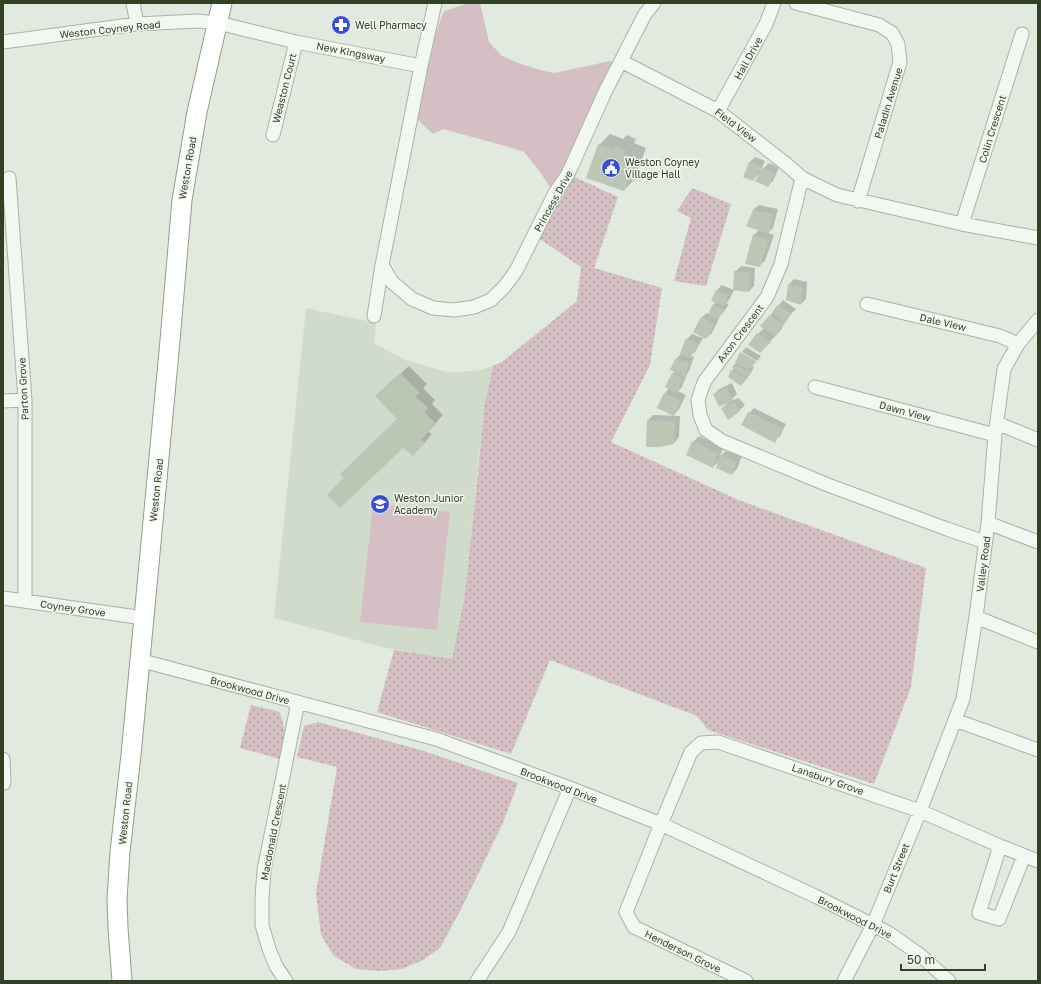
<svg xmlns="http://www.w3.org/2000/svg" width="1041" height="984" viewBox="0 0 1041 984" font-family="'Golos Text',sans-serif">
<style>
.built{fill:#d1dbcc}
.grass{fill:url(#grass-dots)}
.park{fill:#d4bfc4}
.shadow{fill:#0003}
.building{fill:#bbc6b5}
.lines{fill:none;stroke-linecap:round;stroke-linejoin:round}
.minor-casing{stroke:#a9b3a3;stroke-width:15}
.highway-casing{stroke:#8fa184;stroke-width:21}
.minor{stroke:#f3f7f1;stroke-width:13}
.highway{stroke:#fff;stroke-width:19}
.labels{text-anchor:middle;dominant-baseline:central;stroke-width:3;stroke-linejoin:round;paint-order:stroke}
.poi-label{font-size:10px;fill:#304126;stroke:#f1f7ee;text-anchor:start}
.street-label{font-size:10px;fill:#304126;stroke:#f1f7ee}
</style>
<defs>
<pattern id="grass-dots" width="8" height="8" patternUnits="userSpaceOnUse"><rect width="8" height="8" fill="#d4bfc4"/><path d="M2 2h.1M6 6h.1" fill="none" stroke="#ac9d9f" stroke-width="1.8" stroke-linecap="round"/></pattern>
</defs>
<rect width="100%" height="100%" fill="#e2e9de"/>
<path class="built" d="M306,308L376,323L374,343L403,359L425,366L447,372H459L480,370L493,366L484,408L464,600L452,660L386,648L274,618Z"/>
<path class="grass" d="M568,174L618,197L594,268L662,288L650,365L611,442L741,501L926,568L911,687L874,784L708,730L697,716L550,660L511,754L377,712L394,650L452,659L464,600L478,473L484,408L493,366L502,362L577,301L581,267L534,235Z
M692,188L731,204L706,286L674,281L691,218L677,211Z
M251,705L280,712L285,732L280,759L240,748Z
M318,722L424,751L518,783L502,825L461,909L440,948L423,960L402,969L380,971L356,969L334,956L321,935L316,893L337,767L297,757L304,726Z"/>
<path class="park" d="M469,3H480L489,42L502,56L521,64L544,71L555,73L610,61L614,63L563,169L550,187L540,172L524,152L505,146L443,129L433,134L417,119L426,59L444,11Z
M373,504L450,512L437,630L360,622Z"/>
<path class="shadow" d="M610,134L623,139L627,135L636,139L634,143L646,148L635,179L624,190L599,145Z
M755,157L765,161L760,172L769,163L779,167L773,181L768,186L762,171L753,180L750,162Z
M759,205L778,209L773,228L768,233L774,235L765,261L759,266L754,235L759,230L753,210Z
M741,266L755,268L754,286L749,291L735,272Z
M794,279L807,282L806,299L801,304L789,284Z
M722,285L734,290L729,300L726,303L729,304L723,313L718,318L719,319L712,333L706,338L701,318L707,313L709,314L713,305L716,302L717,290Z
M783,300L796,309L787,318L781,330L760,352L758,334L764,328L762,326Z
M692,334L703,338L695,352L690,356L694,357L689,371L687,374L682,387L678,391L686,395L679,409L674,415L658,407L665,393L669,388L673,374L675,371L671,369L676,359L681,354L687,339Z
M746,347L761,356L757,361L742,352Z
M742,352V354L756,362L752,366L754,367L752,371L746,380L741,385L732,371L734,368V365L737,362Z
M409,366L427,384L423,388L435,400L432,404L443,415L428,431L432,434L421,447L399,419L384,388Z
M732,383L737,394L730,401L739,398L745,405L739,411L722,408L730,401L714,394L719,389Z
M754,408L786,424L780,436L774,441L749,413Z
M653,415L680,416L679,437L674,443L647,446L648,420Z
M699,436L723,448L720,456L726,451L742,456L737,469L732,474L719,461L713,467L687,454L693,442Z"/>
<path class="building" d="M598,144L614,150L616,145L626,150L624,154L635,159L624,191L586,178Z
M749,162L761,167L753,181L743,177Z
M763,168L775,173L768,187L755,181Z
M753,210L773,214L769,234L746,226Z
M753,234L769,240L760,267L745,264Z
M734,271L750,273L749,292L733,290Z
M788,284L802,287L801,305L786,300Z
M716,290L729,295L724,306L711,301Z
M712,305L725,309L718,319L708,315Z
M777,305L791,314L785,323L772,313Z
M770,315L783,324L776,336L760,326Z
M701,317L715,324L706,339L693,332Z
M757,333L771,342L760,353L748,345Z
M686,338L699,344L690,358L680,354Z
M740,352L756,361L749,370L735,363Z
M675,359L689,362L685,377L670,370Z
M733,365L750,372L747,377L732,368Z
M731,370L746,379L741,386L728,377Z
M400,373L420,393L415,396L428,408L425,413L436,424L421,440L425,442L413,456L403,448L340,508L327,495L343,478L340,474L397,419L375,396Z
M672,373L683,378L677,393L665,387Z
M726,388L733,400L719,407L713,394Z
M664,393L681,400L674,416L657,408Z
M734,402L740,411L728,420L721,408Z
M748,412L766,420L782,429L775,443L741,425Z
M647,420L675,421L674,444L659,447H646Z
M692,441L718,453L713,468L686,455Z
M720,455L737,461L732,475L716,468Z"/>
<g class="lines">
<defs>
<path id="minor" d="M133,3L137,24
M796,3L879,25L892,33L898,44L900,62L858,201
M3,42L137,24L198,21L218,23L296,42L421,66L435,3
M621,61L718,111L786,164L802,178L837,195L962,224L1038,238
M718,111L766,24L774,3
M273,135L296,42
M9,178L25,400V601
M802,178L781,264L767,297L704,382L698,400L700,415L706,430L722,441L828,485L947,529L985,542
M962,224L1022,34
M382,265L392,282L412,299L433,308L454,310L474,307L491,300L505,286L516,271L555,193L568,174L605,92L645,14L654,3
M867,304L1000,336L1018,344
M374,316L382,265L421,66
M815,387L995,435
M3,401L25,400
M997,423L1038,440
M988,523L1038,542
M3,598L144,618
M976,617L1038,642
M139,660L436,739L570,788L661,824L815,896L889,933L920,955L949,981
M955,720L1038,750
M3,759L4,783
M1000,846L979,913L999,919L1024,856
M286,981L276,966L269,949L262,925V898L264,870L298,702
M477,981L509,932L570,788
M746,981L634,927L626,912L661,824L691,752L701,743L718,742L920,811L1000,846L1038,861
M844,981L873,925L920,811L963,699L976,617L988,523L995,435L1004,369L1018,344L1038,320"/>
<path id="highway" d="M122,981L118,928L117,899L120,852L131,755L170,341L182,200L197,112L222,3"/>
</defs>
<use href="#minor" class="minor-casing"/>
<use href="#highway" class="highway-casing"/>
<use href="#minor" class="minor"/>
<use href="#highway" class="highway"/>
</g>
<defs>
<symbol id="pharmacy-disc" viewBox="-11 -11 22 22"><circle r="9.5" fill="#384ed9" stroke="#f1f7ee"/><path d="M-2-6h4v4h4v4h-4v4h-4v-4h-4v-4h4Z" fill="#fff"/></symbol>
<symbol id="civic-disc" viewBox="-11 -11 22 22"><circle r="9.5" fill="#384ed9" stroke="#f1f7ee"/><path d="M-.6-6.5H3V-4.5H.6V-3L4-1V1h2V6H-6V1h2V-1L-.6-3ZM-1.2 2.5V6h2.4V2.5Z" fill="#fff"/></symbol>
<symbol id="school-disc" viewBox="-11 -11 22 22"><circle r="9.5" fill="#384ed9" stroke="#f1f7ee"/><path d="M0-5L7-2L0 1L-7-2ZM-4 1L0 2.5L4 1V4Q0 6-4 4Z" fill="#fff"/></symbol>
</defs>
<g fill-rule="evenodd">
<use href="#pharmacy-disc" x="330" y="14" width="22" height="22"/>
<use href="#civic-disc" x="600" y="157" width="22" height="22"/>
<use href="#school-disc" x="369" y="493" width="22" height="22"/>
</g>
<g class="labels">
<g class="poi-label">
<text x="355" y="25">Well Pharmacy</text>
<text x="625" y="162">Weston Coyney<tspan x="625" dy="12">Village Hall</tspan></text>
<text x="394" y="498">Weston Junior<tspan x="394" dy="12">Academy</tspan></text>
</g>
<g class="street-label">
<text transform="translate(110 29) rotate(-6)">Weston Coyney Road</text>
<text transform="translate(351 52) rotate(11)">New Kingsway</text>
<text transform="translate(748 58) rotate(-61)">Hall Drive</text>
<text transform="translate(284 88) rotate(-76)">Weaston Court</text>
<text transform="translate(888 103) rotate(-73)">Paladin Avenue</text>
<text transform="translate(736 125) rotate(37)">Field View</text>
<text transform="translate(992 129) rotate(-73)">Colin Crescent</text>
<text transform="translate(187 168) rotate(-80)">Weston Road</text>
<text transform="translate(553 201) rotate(-61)">Princess Drive</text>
<text transform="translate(943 322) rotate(13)">Dale View</text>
<text transform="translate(740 333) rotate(-53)">Axon Crescent</text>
<text transform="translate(23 389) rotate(-93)">Parton Grove</text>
<text transform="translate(905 411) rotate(15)">Dawn View</text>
<text transform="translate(156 490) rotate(-84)">Weston Road</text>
<text transform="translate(983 564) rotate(-83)">Valley Road</text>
<text transform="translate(73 608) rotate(8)">Coyney Grove</text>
<text transform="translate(250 690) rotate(15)">Brookwood Drive</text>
<text transform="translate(828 779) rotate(19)">Lansbury Grove</text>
<text transform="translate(559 785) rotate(21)">Brookwood Drive</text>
<text transform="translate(125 813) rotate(-84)">Weston Road</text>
<text transform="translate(273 832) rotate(-79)">Macdonald Crescent</text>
<text transform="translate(896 868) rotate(-68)">Burt Street</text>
<text transform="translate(855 917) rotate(27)">Brookwood Drive</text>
<text transform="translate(683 951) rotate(26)">Henderson Grove</text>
</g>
</g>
<rect width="1041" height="984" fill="none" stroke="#304126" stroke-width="8"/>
<path d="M901 964v6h84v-6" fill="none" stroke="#304126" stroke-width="2"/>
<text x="907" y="964" font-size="12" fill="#304126" stroke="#f1f7ee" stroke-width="3" paint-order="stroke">50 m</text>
</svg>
